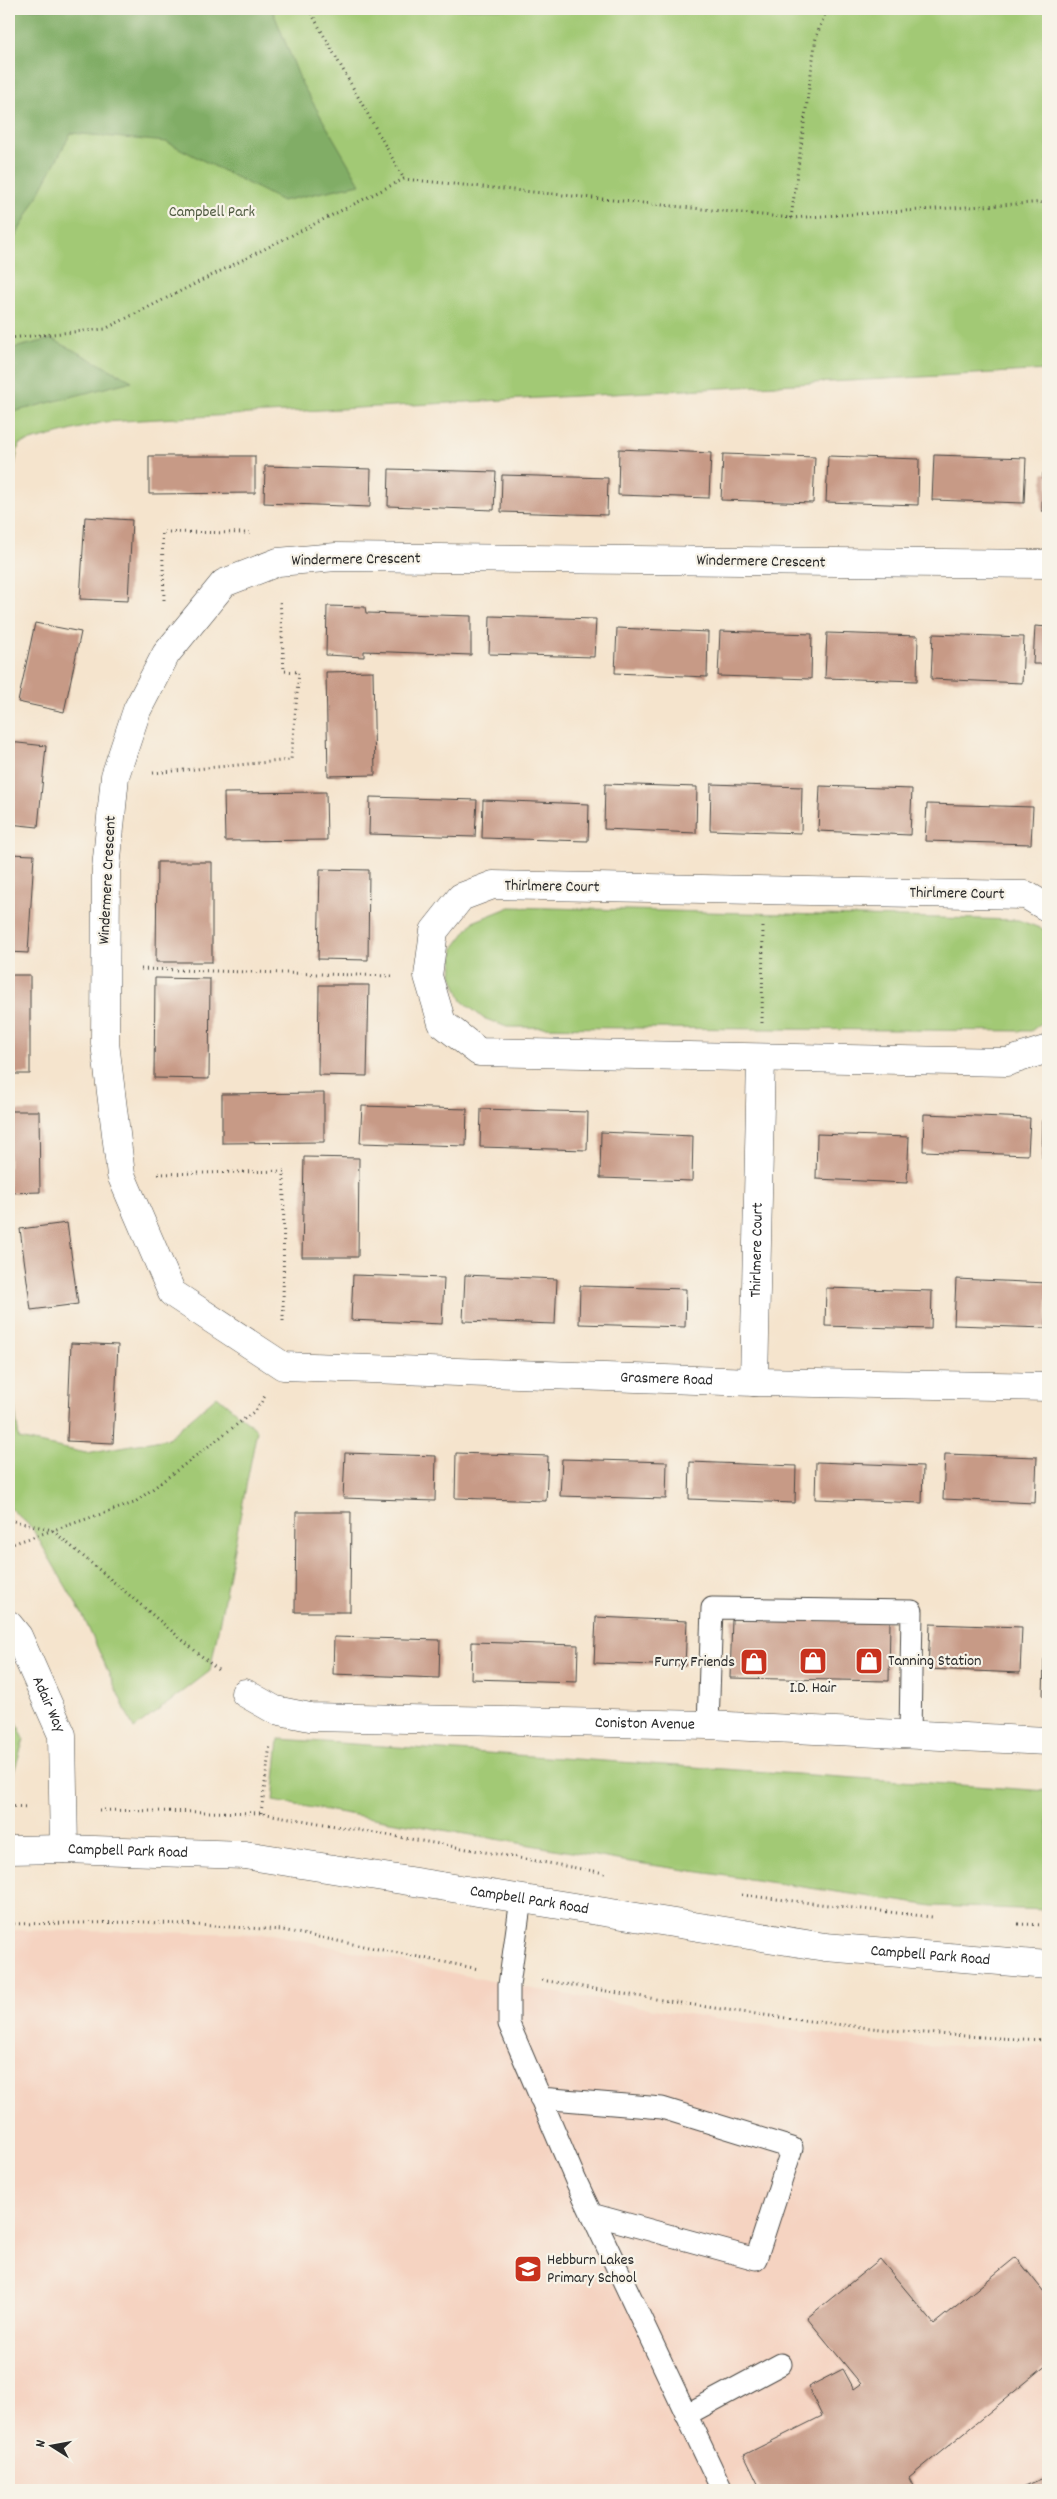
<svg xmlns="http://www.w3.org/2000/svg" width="1057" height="2499" viewBox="0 0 1057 2499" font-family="Dekko,sans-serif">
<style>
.built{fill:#f5d3c1}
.green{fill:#a2c974;stroke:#667a50}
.forest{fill:#81ad66;stroke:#566c48}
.building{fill:#c79a86}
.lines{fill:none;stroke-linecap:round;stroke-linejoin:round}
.lane-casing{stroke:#494743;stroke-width:23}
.street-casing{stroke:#494743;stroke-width:29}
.secondary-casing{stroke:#494743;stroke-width:29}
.path{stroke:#494743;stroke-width:3;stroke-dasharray:1 4;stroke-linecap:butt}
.lane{stroke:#fff;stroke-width:21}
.street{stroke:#fff;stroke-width:28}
.secondary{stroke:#fff;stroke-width:28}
.labels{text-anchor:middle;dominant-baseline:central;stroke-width:4.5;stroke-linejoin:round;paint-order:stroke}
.park-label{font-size:16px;fill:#4f5a41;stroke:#f7f3e8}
.street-label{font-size:16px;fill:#2b2b2b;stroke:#f7f3e8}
.poi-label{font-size:16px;fill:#2b2b2b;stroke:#f7f3e8;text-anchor:start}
</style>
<rect width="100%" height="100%" fill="#f7f3e8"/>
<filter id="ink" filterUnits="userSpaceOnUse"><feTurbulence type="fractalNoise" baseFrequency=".02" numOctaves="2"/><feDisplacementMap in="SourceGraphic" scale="10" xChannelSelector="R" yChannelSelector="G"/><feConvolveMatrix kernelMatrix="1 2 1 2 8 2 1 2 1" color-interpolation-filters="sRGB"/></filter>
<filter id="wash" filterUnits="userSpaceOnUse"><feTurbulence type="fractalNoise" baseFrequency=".0096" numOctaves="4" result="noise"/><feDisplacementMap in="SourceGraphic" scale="20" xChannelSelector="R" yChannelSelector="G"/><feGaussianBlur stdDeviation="1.12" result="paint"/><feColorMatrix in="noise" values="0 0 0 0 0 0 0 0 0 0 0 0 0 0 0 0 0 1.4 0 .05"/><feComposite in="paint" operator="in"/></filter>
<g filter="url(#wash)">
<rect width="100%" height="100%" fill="#f5e4cd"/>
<path class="built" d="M9,1930L273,1934L509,1985L666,2011L900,2045L1048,2047V2490H9Z"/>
<path class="green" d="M9,9H1048V370L104,422L19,444L9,494Z
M510,907L1018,920L1048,931V1018L1031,1031L507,1027L483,1018L462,1001L452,975L454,947L473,922Z
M9,1365L19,1439L86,1453L167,1439L217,1396L257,1430L210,1671L134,1729L83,1616L32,1528L9,1507Z
M9,1705L24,1739L9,1788Z
M279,1739L1048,1791V1910L933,1906L624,1861L273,1801Z"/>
<path class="forest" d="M9,9H272L302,84L360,184L282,201L167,142L71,133L9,249Z
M52,339L132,381L9,413V349Z"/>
<g id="blocks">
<path class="building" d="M619,449L711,453L709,498L618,495Z
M723,454L815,457L813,503L721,500Z
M934,455L1026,458L1024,503L932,500Z
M149,456H255V493L149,494Z
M828,456L919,459L918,505L826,502Z
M265,466L371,469L370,507L264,503Z
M389,469L496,472L494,510L388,506Z
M1043,473H1048V511H1042Z
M502,475L608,478L607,515L501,512Z
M85,517L132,520L128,601L80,599Z
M327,606L365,607L366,613L471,616V655L364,651V657L326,655Z
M490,616L596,619L594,657L489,654Z
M35,623L81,632L64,712L18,702Z
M1035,626L1048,627V664H1033Z
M617,628L708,632L707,677L615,673Z
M720,631L812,634L811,679L718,676Z
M827,633L918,636L917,681L825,678Z
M933,634L1024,637L1022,683L931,679Z
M373,671L375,775L328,776L326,672Z
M9,742L46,746L38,827L9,824Z
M605,784L697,787L696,833L604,829Z
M711,784L802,787L801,833L710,830Z
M820,786L912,789L910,835L818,831Z
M326,792L327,840L225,841L224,793Z
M370,797L477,800L475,837L369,834Z
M483,800L589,804L588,841L482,838Z
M927,804L1033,807L1031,844L925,841Z
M9,854L34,855L28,953L9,952Z
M157,862H212V962H156Z
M320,869L369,870L368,960L318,959Z
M9,975H30V1074H9Z
M155,978L210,979L209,1079L154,1078Z
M319,985H369L367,1076L318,1075Z
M324,1093V1142L222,1143V1094Z
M362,1106L467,1109L466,1146L360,1143Z
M481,1109L588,1112L587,1150L480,1147Z
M9,1111H39L40,1192L9,1193Z
M924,1114L1030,1118L1028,1155L923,1151Z
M1043,1120H1048V1158H1042Z
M601,1132L693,1136L692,1181L600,1178Z
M817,1134L909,1137L907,1183L816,1179Z
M304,1157L359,1158L358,1257H302Z
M67,1223L78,1304L31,1310L20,1229Z
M353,1275L444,1278L442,1324L351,1320Z
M465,1275L557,1279L555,1324L463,1321Z
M956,1279L1048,1283L1046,1328L954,1325Z
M580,1286L686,1289L685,1327L579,1324Z
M826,1288L932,1291L931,1329L825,1326Z
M71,1343L118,1345L113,1443L67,1441Z
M345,1453L436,1456L435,1501L343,1498Z
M456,1453L548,1456L546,1501L455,1498Z
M945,1454L1037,1457L1035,1503L943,1499Z
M562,1459L667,1462L666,1499L560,1496Z
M690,1462L796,1466L795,1503L689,1499Z
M816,1462L923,1466L922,1503L815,1499Z
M296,1512H351L350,1612H295Z
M596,1617L687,1621L685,1666L594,1663Z
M732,1619L890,1621L889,1681L730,1678Z
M930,1624L1022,1627L1020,1673L928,1669Z
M334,1637L440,1640L439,1678L333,1674Z
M472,1642L578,1645L577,1682L471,1679Z
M1044,1659H1048V1697L1043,1696Z
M1016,2257L1048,2297V2364L909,2478L915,2490H761L744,2455L822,2416L808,2387L843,2369L854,2389L861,2384L807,2318L880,2259L934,2324Z
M1048,2476V2490H1016Z"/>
</g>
</g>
<g filter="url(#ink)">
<use href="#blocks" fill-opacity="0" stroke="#494743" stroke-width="1"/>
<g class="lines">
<defs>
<path id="lane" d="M708,1725L712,1608L912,1611L910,1734
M521,1899L509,1985V2024L576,2181L722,2490
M540,2098L662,2108L792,2148L756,2259L591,2214
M686,2415L781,2364"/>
<g id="street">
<path id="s1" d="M1048,564L336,557L278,562L224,583L166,654L137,710L115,776L106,869L105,1043L121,1175L172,1293L283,1366L754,1382L1048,1387"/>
<path d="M1048,908L1026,895L493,885L461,897L434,931L428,976L442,1023L479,1052L1007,1062L1048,1049"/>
<path id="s2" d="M754,1382L761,1058"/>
<path id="s3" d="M9,1625L18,1636L62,1735L64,1849"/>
<path id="s4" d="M245,1693L275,1710L310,1717L708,1725L1048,1741"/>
</g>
<g id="secondary">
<path id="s5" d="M9,1850L64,1849L245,1855L825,1947L1048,1965"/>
</g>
</defs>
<use href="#lane" class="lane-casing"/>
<use href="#street" class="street-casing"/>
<use href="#secondary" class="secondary-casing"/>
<path class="path" d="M309,9L404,179
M791,218L816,37L827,9
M9,338L105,329L404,179L791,218L1048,202
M164,600L162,532L250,533
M153,773L291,760L299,672L284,671L280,599
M141,969L392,976
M762,1023L763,926
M158,1174L284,1171L283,1322
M9,1520L52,1530L218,1670
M9,1545L134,1503L256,1410L265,1396
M9,1806L28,1807
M99,1810L261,1813L605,1873
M261,1813L270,1745
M742,1895L932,1917
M9,1924L144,1922L282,1930L479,1969
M1018,1924L1048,1925
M542,1980C709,2009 878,2035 1048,2040"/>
<use href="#lane" class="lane"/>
<use href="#street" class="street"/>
<use href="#secondary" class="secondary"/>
</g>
</g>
<defs>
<symbol id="shop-square" viewBox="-11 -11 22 22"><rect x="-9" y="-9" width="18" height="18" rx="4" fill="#c8321e" stroke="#f7f3e8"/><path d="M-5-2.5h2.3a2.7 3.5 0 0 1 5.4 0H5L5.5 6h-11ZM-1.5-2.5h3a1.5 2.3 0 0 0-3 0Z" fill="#fff"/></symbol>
<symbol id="school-square" viewBox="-11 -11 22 22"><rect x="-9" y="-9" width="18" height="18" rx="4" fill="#c8321e" stroke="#f7f3e8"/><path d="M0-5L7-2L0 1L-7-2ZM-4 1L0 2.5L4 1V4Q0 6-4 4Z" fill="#fff"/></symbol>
</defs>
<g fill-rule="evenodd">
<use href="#shop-square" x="797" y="1645" width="32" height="32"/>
<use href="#shop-square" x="853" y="1645" width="32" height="32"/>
<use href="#shop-square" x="738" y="1646" width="32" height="32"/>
<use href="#school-square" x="512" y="2253" width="32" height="32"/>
</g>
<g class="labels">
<g class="park-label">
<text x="212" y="212">Campbell Park</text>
</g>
<g class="street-label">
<text transform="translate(356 560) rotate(-1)">Windermere Crescent</text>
<text transform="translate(761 562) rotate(1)">Windermere Crescent</text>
<text transform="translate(108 880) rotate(-87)">Windermere Crescent</text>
<text transform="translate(552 887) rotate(1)">Thirlmere Court</text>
<text transform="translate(957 894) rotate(1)">Thirlmere Court</text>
<text stroke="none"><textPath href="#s2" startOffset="132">Thirlmere Court</textPath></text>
<text stroke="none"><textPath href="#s1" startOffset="2098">Grasmere Road</textPath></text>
<text stroke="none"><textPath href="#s3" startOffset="89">Adair Way</textPath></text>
<text stroke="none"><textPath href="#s4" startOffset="405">Coniston Avenue</textPath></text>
<text stroke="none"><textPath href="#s5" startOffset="119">Campbell Park Road</textPath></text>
<text stroke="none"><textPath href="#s5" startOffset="524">Campbell Park Road</textPath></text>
<text stroke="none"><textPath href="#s5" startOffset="929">Campbell Park Road</textPath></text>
</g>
<g class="poi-label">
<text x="888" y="1661">Tanning Station</text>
<text x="735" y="1662" text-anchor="end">Furry Friends</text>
<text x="813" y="1688" text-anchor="middle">I.D. Hair</text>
<text x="547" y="2260">Hebburn Lakes<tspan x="547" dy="18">Primary School</tspan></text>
</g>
</g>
<rect width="1057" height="2499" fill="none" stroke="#f7f3e8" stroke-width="30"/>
<g transform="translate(52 2446) rotate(281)" stroke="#f7f3e8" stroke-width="4" paint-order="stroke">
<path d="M0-4L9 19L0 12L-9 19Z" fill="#2b2b2b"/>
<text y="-8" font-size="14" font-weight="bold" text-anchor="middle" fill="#2b2b2b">N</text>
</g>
</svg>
